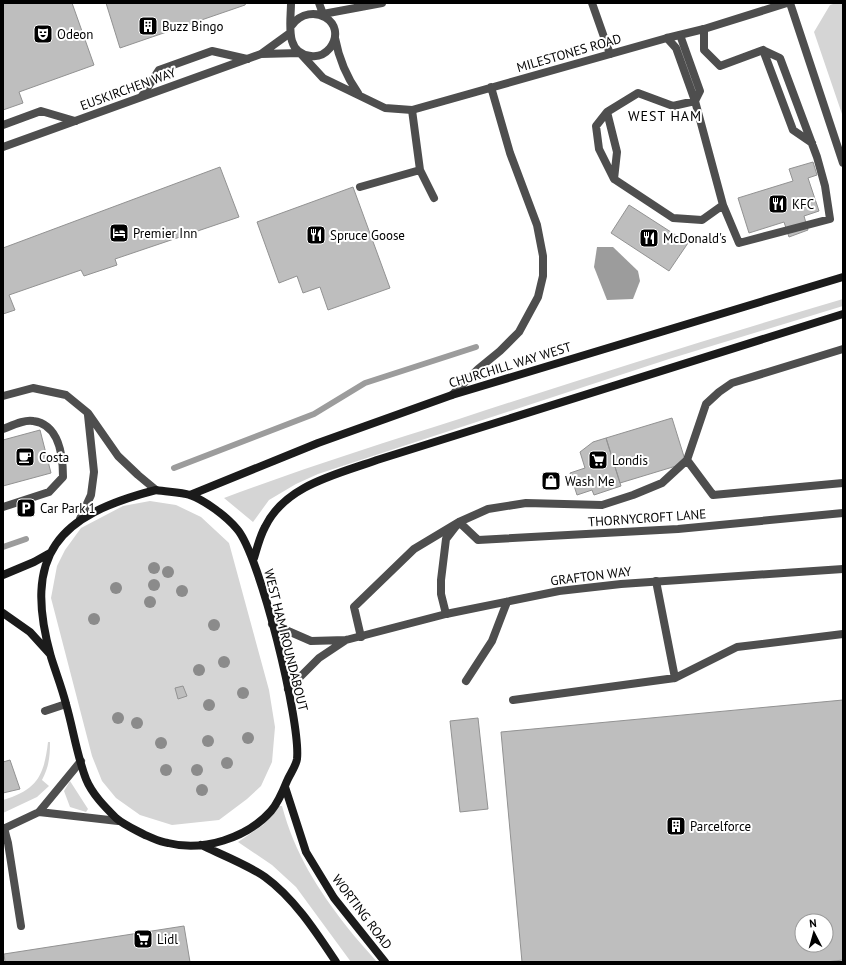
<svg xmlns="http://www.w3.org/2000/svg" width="846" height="965" viewBox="0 0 846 965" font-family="'PT Sans',sans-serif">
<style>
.green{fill:#d5d5d5}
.water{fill:#9c9c9c}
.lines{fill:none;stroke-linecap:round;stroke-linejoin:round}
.stream{stroke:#9c9c9c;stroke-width:6}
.building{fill:#bebebe;stroke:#929292;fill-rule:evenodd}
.lane{stroke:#4e4e4e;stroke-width:8}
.street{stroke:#4e4e4e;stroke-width:8}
.secondary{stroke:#1b1b1b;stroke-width:8}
.tree{fill:#8b8b8b}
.labels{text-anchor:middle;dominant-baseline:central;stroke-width:4;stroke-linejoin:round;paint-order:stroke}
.poi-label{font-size:13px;fill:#000;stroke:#fff;text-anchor:start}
.street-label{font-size:13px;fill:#000;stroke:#fff}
.neighbourhood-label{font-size:14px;letter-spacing:1px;fill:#000;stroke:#fff}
</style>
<rect width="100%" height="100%" fill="#fff"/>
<path class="green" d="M836,3H843V117L814,32L830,5Z
M843,299V306L669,359L318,474L296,484L269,500L253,522L224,498C301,469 380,444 459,419C587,377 715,337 843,299Z
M150,501L176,505L201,517L229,543L269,690L275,727L272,762L261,786L247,799L219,820L172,825L140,815L116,798L102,781L92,756L51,598L57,566L65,550L81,528L123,506Z
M48,742H50C50,756 49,767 42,780L49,786L37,797L3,813V800C37,790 44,776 48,742Z
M70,781L88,809L86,812L70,807L64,791Z
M279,806H282C295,854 317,888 347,927C356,939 367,950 377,962H351L296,887L272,865L238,842L263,825Z"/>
<path class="water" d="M597,247H613L638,271L640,281L633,299L607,300L594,267Z"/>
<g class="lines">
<path class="stream" d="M174,468L314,414L365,383L476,347
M3,547L26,539"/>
</g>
<path class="building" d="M3,3H72L94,65L19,92L23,103L3,110Z
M106,3H246L245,5L120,48Z
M813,162L817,175L808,178L819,211L804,216L808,230L789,237L784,222L749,233L738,198L793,181L789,169Z
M220,167L239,217L115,259L117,265L84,276L81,270L9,295L15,310L3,314V248Z
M353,187L390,288L328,310L320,287L303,293L297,276L279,283L257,222Z
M629,205L688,243L669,271L611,233Z
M672,418L686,463L620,483L606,438Z
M40,430L51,473L3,486V440Z
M606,438L621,486L594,495L592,490L577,495L570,473L585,468L580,452L593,442Z
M183,686L187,696L178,699L175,688Z
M843,700V960L826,962H522L501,732ZM802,921H826V945H802Z
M478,718L488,809L460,812L450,721Z
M10,760L20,789L3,793V762Z
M184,926L190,962H5L4,954Z"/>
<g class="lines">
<path class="lane" d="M592,3L610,54
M323,14L382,3
M680,35L700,91L695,101L673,106L638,93L607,112L617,152L614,179L673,218L702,220L723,205
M667,38L676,48L695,101L723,205L739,243L830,219L825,186L817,157L780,58L763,50L720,66L704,50V29
M763,50L793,130L812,143
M142,96L159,70L212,51L247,59
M412,110L420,170L434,198
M607,112L596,126L599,149L614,179
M3,125L41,111L75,121
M360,187L420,170
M3,429C11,426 25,419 33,421C59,424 63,456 63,477L49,492L3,507
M687,460L713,495L843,483
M459,522L478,540L678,529L843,513
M446,614L441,594V580L446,539L456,526
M361,637L354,607L414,549L459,522L488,509L526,503L602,505L633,495L662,483L687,460L706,404L719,392L732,383L843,349
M675,678L737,647L843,634
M466,681L492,641L507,602
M513,700L675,678L656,581
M45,711L66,704
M4,828L8,843L21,926"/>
<path class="street" d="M291,3C291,22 284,54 311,56C318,57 325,54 330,48C349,22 311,0 292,25
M319,3L323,14
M790,3L843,163
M335,38C339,59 346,76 358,93
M300,53L323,78L385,108L412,110L667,38L704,29L787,3
M261,54L300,53
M3,147L261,54L290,33
M452,395L478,369L500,351L519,332L538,297L543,276V256L537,225L510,153L491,87
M3,396L33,388L66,395L88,413L118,456L138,475L156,490
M80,519L91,495L94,472L88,415
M272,624L311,641L346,640L446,614L559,591L621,584L843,569
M288,689L319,658L346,640
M39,812L118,821
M3,829L39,812L81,761"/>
<path class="secondary" d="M156,490C167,492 180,492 190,495C206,501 226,516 237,529C260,555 301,723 297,759C296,766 290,774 287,781C283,791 278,803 271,811C247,838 203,852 168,843C160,842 153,838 145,835C136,830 124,825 116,818C105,807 92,794 86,779C77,756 73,728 66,704C62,688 56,673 51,657C22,554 58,515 156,490Z
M190,495L318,443L452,395L843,277
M254,558C257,548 260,536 265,527C285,485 338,474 377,460L843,314
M3,575L34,562L50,553
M3,613L30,632L50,654
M285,787L306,852L334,898L385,962
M201,845C220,854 248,865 265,877C294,898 316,932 336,962"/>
</g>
<g class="tree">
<circle cx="154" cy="568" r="6"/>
<circle cx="168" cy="572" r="6"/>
<circle cx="154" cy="585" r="6"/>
<circle cx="116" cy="588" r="6"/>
<circle cx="182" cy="591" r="6"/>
<circle cx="150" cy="602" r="6"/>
<circle cx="94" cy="619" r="6"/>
<circle cx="214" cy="625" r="6"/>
<circle cx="224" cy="662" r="6"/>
<circle cx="199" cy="670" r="6"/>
<circle cx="243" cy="693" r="6"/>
<circle cx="209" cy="705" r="6"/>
<circle cx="118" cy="718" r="6"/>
<circle cx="137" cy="723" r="6"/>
<circle cx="248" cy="738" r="6"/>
<circle cx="208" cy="741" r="6"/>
<circle cx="161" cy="743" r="6"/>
<circle cx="227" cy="763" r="6"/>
<circle cx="166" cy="770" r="6"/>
<circle cx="197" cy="770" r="6"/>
<circle cx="202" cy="790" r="6"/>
</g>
<defs>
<symbol id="building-square" viewBox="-11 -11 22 22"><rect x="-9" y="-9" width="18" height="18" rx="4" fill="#000" stroke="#fff"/><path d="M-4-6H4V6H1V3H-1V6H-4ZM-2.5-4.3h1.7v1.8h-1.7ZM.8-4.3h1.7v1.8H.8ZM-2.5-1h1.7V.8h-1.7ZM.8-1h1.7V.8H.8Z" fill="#fff"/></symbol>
<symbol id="theatre-square" viewBox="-11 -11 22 22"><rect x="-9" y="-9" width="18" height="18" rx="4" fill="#000" stroke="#fff"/><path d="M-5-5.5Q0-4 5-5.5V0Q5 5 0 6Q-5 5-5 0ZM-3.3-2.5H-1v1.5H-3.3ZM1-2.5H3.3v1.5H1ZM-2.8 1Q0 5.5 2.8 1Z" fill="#fff"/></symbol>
<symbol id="restaurant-square" viewBox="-11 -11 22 22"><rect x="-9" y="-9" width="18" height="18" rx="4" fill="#000" stroke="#fff"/><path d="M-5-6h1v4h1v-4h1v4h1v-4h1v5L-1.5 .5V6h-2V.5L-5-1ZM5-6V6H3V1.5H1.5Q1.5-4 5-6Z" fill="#fff"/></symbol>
<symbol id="hotel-square" viewBox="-11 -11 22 22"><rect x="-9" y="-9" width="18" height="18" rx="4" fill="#000" stroke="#fff"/><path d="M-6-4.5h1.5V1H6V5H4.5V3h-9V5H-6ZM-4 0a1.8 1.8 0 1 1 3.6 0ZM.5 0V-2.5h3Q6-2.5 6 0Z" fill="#fff"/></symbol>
<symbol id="cafe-square" viewBox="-11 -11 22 22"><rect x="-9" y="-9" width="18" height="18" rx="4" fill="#000" stroke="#fff"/><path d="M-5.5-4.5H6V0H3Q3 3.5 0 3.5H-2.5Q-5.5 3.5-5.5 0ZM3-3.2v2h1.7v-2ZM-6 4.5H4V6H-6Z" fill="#fff"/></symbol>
<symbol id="supermarket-square" viewBox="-11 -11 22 22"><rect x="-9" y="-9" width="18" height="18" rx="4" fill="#000" stroke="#fff"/><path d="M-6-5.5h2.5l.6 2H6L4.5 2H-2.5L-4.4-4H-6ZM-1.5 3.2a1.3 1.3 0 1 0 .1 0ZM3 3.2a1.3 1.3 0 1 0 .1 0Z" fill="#fff"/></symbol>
<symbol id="shop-square" viewBox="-11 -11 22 22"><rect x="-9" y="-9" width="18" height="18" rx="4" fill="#000" stroke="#fff"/><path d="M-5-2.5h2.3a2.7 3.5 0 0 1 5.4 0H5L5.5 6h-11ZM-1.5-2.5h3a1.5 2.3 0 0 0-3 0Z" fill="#fff"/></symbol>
<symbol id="parking-square" viewBox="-11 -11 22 22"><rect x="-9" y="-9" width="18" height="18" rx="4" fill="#000" stroke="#fff"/><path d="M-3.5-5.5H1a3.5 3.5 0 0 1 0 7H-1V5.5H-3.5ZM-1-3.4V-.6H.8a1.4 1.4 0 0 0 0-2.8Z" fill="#fff"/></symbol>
</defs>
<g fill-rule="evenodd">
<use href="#building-square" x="137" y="15" width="22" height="22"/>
<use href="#theatre-square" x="32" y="23" width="22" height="22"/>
<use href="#restaurant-square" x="767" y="193" width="22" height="22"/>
<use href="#hotel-square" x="108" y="222" width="22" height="22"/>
<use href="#restaurant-square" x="305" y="224" width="22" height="22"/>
<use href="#restaurant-square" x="638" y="227" width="22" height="22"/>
<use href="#cafe-square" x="14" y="446" width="22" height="22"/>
<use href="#supermarket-square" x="587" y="449" width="22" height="22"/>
<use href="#shop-square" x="540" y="470" width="22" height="22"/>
<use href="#parking-square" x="15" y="497" width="22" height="22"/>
<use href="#building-square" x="665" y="815" width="22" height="22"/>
<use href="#supermarket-square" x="132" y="928" width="22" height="22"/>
</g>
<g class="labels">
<g class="poi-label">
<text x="162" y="26">Buzz Bingo</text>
<text x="57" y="34">Odeon</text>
<text x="792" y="204">KFC</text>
<text x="133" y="233">Premier Inn</text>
<text x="330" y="235">Spruce Goose</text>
<text x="663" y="238">McDonald's</text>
<text x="39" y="457">Costa</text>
<text x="612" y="460">Londis</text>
<text x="565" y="481">Wash Me</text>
<text x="40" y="508">Car Park 1</text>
<text x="690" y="826">Parcelforce</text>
<text x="157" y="939">Lidl</text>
</g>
<g class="street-label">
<text transform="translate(569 53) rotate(-16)">MILESTONES ROAD</text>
<text transform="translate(128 89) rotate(-20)">EUSKIRCHEN WAY</text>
<text transform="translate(510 365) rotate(-17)">CHURCHILL WAY WEST</text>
<text transform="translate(647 518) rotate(-4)">THORNYCROFT LANE</text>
<text transform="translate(591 576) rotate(-7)">GRAFTON WAY</text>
<text transform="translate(286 640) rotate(76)">WEST HAM ROUNDABOUT</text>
<text transform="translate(362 912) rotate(53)">WORTING ROAD</text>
</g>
<g class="neighbourhood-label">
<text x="665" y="116">WEST HAM</text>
</g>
</g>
<rect width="846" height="965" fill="none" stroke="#000000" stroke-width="8"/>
<g transform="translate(814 933) rotate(354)"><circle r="19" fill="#ffffff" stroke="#999999"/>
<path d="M0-3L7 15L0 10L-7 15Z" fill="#000000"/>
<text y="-6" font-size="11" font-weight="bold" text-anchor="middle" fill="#000000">N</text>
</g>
</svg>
